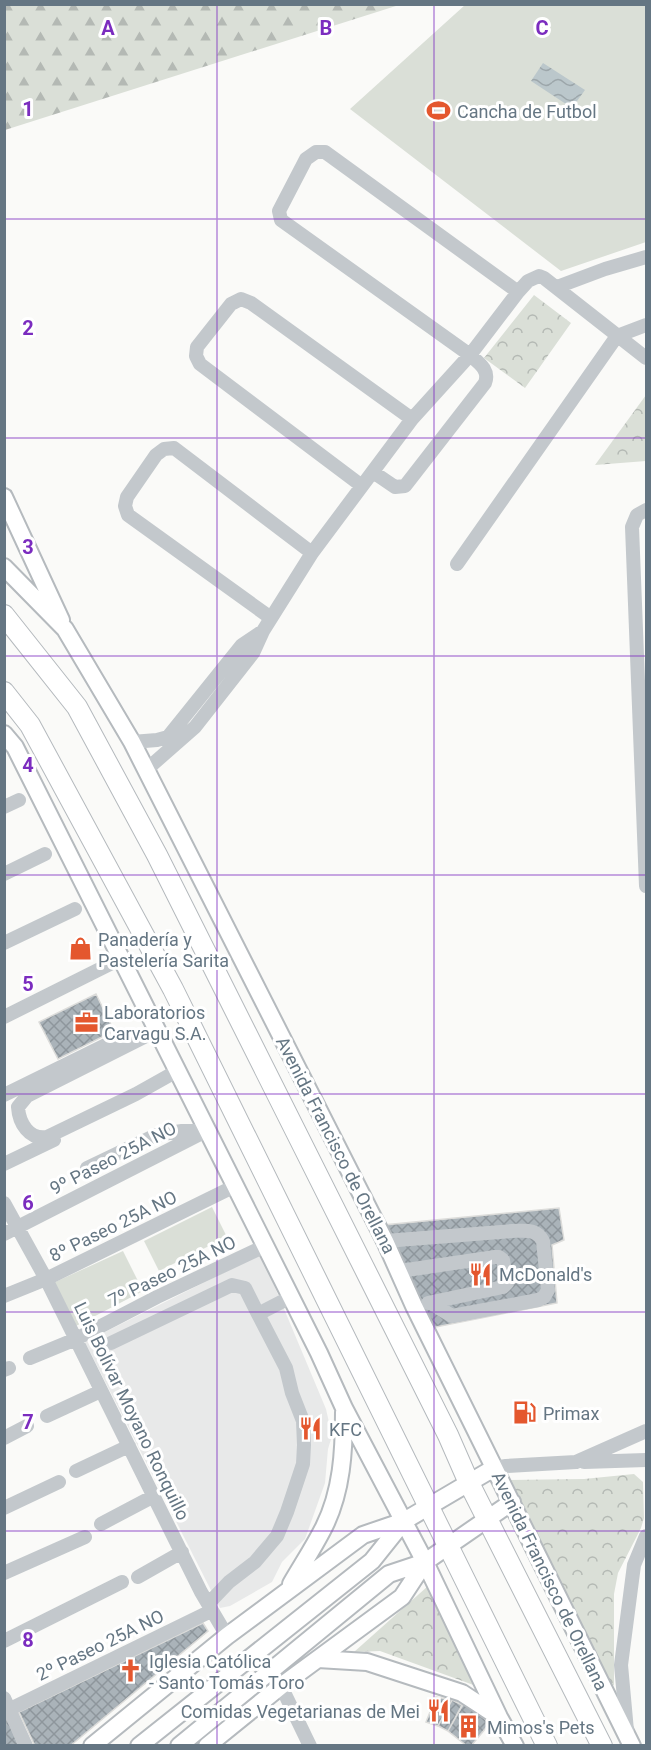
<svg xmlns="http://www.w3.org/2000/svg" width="651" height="1750" viewBox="0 0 651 1750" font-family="Roboto,sans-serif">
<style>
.built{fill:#e8e9e9}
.forest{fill:url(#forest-firs)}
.park{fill:url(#park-crowns)}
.pitch{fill:#dadfd7}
.water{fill:url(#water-waves)}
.building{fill:url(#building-cross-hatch);stroke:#dcdcda;stroke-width:1.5}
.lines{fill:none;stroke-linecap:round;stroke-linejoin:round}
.major-casing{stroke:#b5babe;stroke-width:20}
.highway-casing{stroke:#b4b9bd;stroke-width:22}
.minor{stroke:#c3c8cc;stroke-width:14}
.major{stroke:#fff;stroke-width:16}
.highway{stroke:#fff;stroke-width:20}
.grid{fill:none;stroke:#7b2cbf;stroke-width:1.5;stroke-opacity:0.55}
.labels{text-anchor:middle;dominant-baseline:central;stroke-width:6;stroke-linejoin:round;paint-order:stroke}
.poi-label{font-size:18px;fill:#657683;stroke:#fff;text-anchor:start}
.street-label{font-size:18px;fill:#657683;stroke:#fff}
.grid-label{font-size:20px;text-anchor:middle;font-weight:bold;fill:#7b2cbf;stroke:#fff;stroke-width:6;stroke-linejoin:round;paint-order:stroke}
</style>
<defs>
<pattern id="forest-firs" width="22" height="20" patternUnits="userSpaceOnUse" patternTransform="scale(1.5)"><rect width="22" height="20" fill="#dadfd7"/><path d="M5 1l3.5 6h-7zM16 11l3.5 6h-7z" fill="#b4b9b4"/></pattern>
<pattern id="park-crowns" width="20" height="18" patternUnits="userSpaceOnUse" patternTransform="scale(1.5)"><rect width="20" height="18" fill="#dadfd7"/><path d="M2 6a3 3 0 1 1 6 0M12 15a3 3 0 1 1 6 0" fill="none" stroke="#b4b9b4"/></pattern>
<pattern id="water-waves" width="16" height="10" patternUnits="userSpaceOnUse" patternTransform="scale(1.5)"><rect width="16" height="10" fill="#bbc7cb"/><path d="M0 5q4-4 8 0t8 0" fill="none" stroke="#9ca6aa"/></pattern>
<pattern id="building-cross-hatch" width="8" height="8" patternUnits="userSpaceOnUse" patternTransform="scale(1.5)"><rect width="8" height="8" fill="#aab3b9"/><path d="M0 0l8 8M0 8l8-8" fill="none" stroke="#8e969c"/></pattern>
</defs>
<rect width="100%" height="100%" fill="#fafaf8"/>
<path class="built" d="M261,1254L326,1409L332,1436L328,1449L325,1483L305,1539L282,1562L272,1582L230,1606L220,1608L85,1342Z"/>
<path class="forest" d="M5,4H399V5L5,130Z"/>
<path class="park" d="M534,295L571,323L525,388L484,358Z
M646,395V461L595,465Z
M634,1474L643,1482L644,1518L641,1528L618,1573L614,1594V1685L610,1687L509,1480L584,1479Z
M428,1586L479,1687L380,1651L354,1652Z"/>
<path class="pitch" d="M465,5H646V242L561,271L350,109Z
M212,1207L227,1237L159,1271L144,1241Z
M123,1251L143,1291L76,1326L53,1283Z"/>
<path class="water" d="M543,63L585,90L572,108L531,81Z"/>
<path class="building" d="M83,942L88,952L78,957L73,947Z
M96,994L114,1031L58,1059L39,1022Z
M559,1208L564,1240L552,1245L557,1303L431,1328L384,1225Z
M203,1623L208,1631L70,1746H35L19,1712Z
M436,1697L452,1700L438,1726L426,1722Z
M452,1700L462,1705L448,1731L438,1726Z
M464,1703L490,1723L471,1746H467L448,1731Z
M6,1715L19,1746H4Z"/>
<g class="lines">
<defs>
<path id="major" d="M4,497L61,620
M4,567L65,629L132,742L385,1241L414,1306L632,1746
M4,734L15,747L319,1353L344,1408L425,1562L499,1717L515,1746
M291,1584C302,1565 314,1547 324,1527C342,1491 344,1451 344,1412
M318,1659L367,1662L462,1693L497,1716
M92,1746L227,1636L363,1535L404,1521L494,1468
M139,1746L372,1561L404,1521
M179,1746L389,1574L425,1562L512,1502
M207,1746L281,1686L402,1597L425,1562"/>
<path id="highway" d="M4,615L77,707L157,855L448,1435L469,1483L602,1746
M4,692L30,725L173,989L547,1746"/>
</defs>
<use href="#major" class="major-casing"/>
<use href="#highway" class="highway-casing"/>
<path class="minor" d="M557,287L605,269L646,257
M373,472L395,487L405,486L485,383C490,370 479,363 470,355L281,220L279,211L306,159L316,152H325L518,292
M362,486L200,364L196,356L197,347L231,304L241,299L251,303L412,419
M646,510L637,515L632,527L646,886
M457,564L617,336L646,325
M271,618L128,515L125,506L127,497L156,455L164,449L174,448L312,553
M132,742L157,740L168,737L242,645L263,631
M146,770L195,727L253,653L263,631L312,553L412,419L470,355L518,292L528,281L539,276L544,278L646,358
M4,807L19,800
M4,874L45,854
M4,943L75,909
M4,1017L122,958
M156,1031L27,1096L18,1107C19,1123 29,1140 47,1137L136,1094L177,1071
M4,1095L124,1036
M4,1164L54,1140
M87,1168L156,1135L182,1131H204
M4,1203L46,1279L201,1592L227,1636
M4,1234L206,1131
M385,1241L512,1231C525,1231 536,1228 543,1241L548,1290L544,1297L538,1300L452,1316L431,1303
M400,1271L495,1257H499L503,1260L507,1283L503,1287L428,1303
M4,1296L46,1279L235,1186
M111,1343L232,1285L245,1288L258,1314
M30,1358L76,1339L157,1297L265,1246
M4,1370L9,1368
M47,1416L101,1391
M4,1438L27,1426
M584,1462L646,1460
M494,1468L506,1466L576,1462L646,1431
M76,1471L129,1446
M4,1508L59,1482
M101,1524L154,1496
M4,1573L85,1537
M138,1577L182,1552
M208,1604L229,1582L255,1562L277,1536L287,1512L303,1464L304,1445L303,1421L292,1393L286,1368L258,1314L291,1297
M4,1641L122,1582
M281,1686L310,1746
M4,1698L26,1746
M4,1712L211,1611
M627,1731L621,1665L634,1565L646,1536"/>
<use href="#major" class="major"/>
<use href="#highway" class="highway"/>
</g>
<path class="grid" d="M217,4V1746M434,4V1746M4,219H646M4,438H646M4,656H646M4,875H646M4,1094H646M4,1312H646M4,1531H646"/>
<defs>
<symbol id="stadium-bare" viewBox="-9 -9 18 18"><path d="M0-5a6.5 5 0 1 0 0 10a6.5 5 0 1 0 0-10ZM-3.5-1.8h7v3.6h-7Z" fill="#e4572e" stroke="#fff" stroke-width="2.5" paint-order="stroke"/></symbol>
<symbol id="shop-bare" viewBox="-9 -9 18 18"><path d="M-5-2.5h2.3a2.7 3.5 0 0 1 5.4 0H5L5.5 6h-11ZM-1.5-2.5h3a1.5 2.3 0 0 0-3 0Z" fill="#e4572e" stroke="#fff" stroke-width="2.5" paint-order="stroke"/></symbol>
<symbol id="office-bare" viewBox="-9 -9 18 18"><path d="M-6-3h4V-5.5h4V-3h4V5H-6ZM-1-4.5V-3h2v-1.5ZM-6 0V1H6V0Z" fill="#e4572e" stroke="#fff" stroke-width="2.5" paint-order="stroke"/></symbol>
<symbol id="restaurant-bare" viewBox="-9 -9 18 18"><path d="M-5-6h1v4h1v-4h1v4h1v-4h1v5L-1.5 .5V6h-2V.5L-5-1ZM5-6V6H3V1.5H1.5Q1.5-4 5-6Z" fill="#e4572e" stroke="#fff" stroke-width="2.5" paint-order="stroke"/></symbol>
<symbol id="fuel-bare" viewBox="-9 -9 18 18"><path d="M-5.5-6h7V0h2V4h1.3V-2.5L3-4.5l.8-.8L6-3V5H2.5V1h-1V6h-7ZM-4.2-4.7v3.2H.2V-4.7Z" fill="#e4572e" stroke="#fff" stroke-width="2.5" paint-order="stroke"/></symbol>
<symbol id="church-bare" viewBox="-9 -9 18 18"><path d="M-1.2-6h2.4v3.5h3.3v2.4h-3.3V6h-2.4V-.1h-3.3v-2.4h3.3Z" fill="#e4572e" stroke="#fff" stroke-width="2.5" paint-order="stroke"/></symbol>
<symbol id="building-bare" viewBox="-9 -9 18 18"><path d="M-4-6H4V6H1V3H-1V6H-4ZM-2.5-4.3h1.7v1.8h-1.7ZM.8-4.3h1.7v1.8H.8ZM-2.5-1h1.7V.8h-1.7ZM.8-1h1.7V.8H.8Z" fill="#e4572e" stroke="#fff" stroke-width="2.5" paint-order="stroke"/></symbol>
</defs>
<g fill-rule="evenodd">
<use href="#stadium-bare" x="422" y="94" width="33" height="33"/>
<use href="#shop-bare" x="64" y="932" width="33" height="33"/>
<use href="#office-bare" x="70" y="1006" width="33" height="33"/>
<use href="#restaurant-bare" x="464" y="1258" width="33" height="33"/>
<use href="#fuel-bare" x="508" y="1396" width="33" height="33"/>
<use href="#restaurant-bare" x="294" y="1412" width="33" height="33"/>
<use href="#church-bare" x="114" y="1654" width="33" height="33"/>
<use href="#restaurant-bare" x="422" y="1694" width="33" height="33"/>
<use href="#building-bare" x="452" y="1710" width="33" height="33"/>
</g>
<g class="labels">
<g class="poi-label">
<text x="457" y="111">Cancha de Futbol</text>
<text x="98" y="939">Panadería y<tspan x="98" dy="21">Pastelería Sarita</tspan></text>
<text x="104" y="1012">Laboratorios<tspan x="104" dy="21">Carvagu S.A.</tspan></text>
<text x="499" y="1274">McDonald's</text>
<text x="543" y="1413">Primax</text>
<text x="329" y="1429">KFC</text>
<text x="149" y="1661">Iglesia Católica<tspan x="149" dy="21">- Santo Tomás Toro</tspan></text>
<text x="420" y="1711" text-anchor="end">Comidas Vegetarianas de Mei</text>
<text x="487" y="1727">Mimos's Pets</text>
</g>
<g class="street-label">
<text transform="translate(336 1145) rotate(63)">Avenida Francisco de Orellana</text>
<text transform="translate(113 1158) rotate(-27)">9º Paseo 25A NO</text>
<text transform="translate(113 1226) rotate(-26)">8º Paseo 25A NO</text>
<text transform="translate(172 1271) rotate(-26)">7º Paseo 25A NO</text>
<text transform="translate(132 1411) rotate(64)">Luis Bolívar Moyano Ronquillo</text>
<text transform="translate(550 1581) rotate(64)">Avenida Francisco de Orellana</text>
<text transform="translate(100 1645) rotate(-26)">2º Paseo 25A NO</text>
</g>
</g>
<g class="grid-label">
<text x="108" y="35">A</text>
<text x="326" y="35">B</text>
<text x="542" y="35">C</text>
<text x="28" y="116">1</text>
<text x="28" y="335">2</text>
<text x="28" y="554">3</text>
<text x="28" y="772">4</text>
<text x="28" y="991">5</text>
<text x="28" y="1210">6</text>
<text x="28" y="1429">7</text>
<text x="28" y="1647">8</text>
</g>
<rect width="651" height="1750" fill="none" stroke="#657683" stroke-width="12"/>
</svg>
